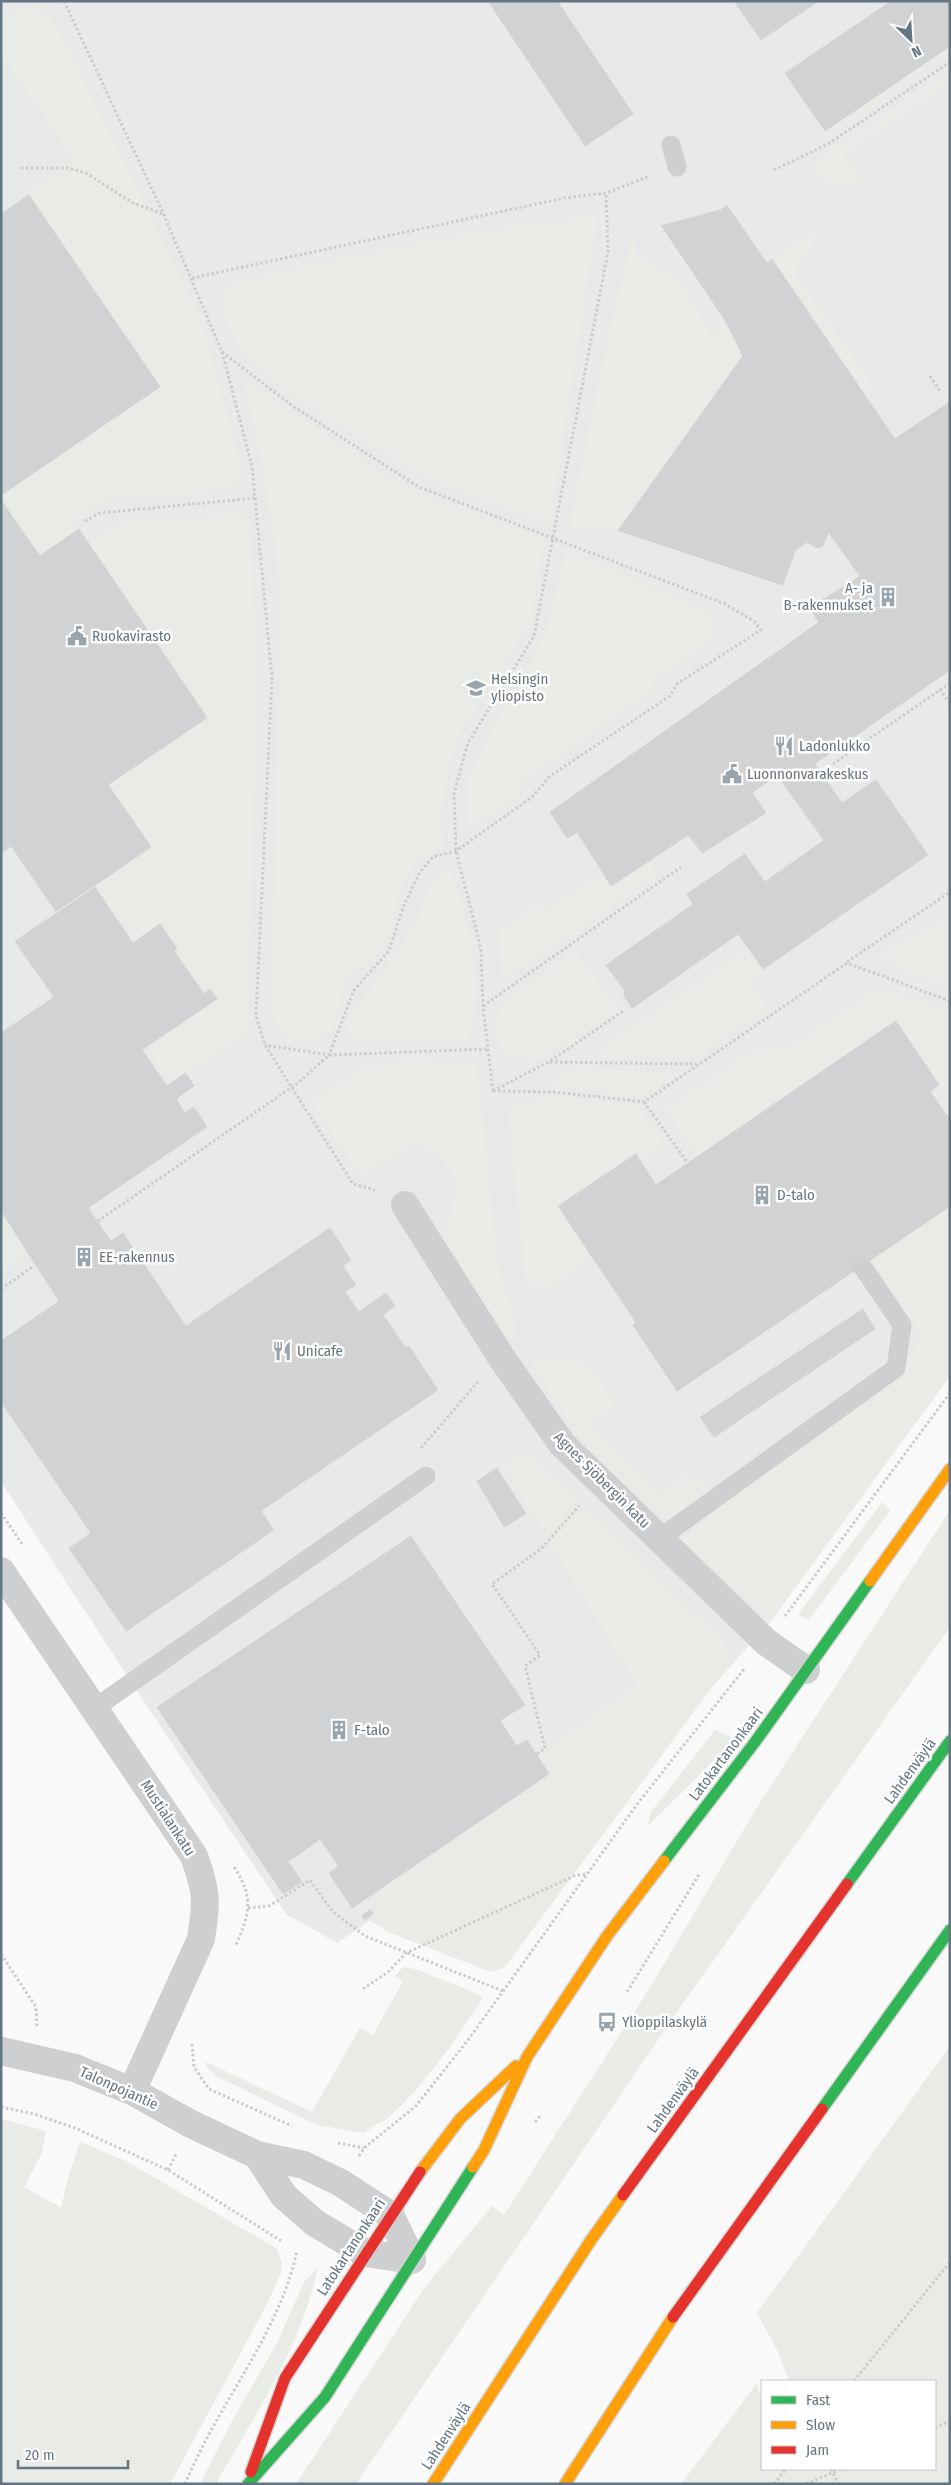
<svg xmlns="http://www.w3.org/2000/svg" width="951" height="2485" viewBox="0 0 951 2485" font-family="'Fira Sans Condensed',sans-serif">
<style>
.built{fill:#e8e9e9}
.green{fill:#e8ebe6}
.building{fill:#d0d2d3;stroke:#e8e8e8}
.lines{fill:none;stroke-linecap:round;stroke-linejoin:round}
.fast-casing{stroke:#d5d6d7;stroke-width:14}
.slow-casing{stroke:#d5d6d7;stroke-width:14}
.jam-casing{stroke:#d5d6d7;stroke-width:14}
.path{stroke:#cbcccd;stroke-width:3;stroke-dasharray:2.5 2.5;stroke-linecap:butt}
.lane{stroke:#cecfd0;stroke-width:19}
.street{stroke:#cecfd0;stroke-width:28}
.fast{stroke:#30b455;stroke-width:11}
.slow{stroke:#ff9f0a;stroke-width:11}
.jam{stroke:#e5322d;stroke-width:11}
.labels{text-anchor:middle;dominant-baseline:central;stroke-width:5;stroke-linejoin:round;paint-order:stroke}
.poi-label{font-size:15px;fill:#657683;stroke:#fff;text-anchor:start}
.street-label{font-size:15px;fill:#657683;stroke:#fff}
</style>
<rect width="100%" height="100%" fill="#f9f9f9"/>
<path class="built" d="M1,1H950V1376L771,1621L713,1686L337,1943L286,1914L141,1697L1,1482Z"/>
<path class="green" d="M32,8L46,13L67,45L203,325L238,453L240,482L207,492L107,498L70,522L79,528L40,555L1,496L161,387L29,194L72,157L1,53V11L8,14Z
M950,47V53L828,136L825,132Z
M950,70V83L844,154L861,179L850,183L818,179L813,171L816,160Z
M598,216L550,524L434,482L371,446L286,390L249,360L237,346L225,319L222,292L234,282L478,231Z
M813,232L817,238L794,272L873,385L867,396L772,258Z
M633,233L639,257L679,279L711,336L726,325L742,356L617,531H574L570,519L612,318Z
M242,378L387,476L429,498L544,540L532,620L461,732L450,763L441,818L444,845C428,853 416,860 407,876C395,898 397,928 383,949C373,964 351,969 344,985C338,999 343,1018 332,1029C320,1041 285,1042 276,1026C273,1020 273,1010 271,1003L280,602C274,526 261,452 242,378Z
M241,514L250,524L258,679L247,1032L167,1085L146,1048L218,999L210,988L206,995L175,951L178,948L161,923L133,942L95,886L109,785L208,717L87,540L120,523Z
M566,549L713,616L714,637L656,678L651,690L518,784L523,792L466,831L468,779L493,725L527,673L548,624Z
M649,862L657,875L502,980L497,932L540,902L547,911L602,873L612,886Z
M450,866C458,893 469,921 473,948C477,970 480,1023 467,1039L369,1038L349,1036L345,1025L352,1013L391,961L413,927L432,882Z
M950,914V988L911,975L879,955Z
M747,948L763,970L749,981L769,1009L695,1057L595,1053Z
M575,950L618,1009L574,1041L533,1062L503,1053L494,1032L501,1003Z
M877,988L950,1013V1099L896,1021L698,1155L665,1109L768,1041L777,1054Z
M411,1059L477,1063L498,1267L518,1331L507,1341C494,1320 448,1253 447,1234C447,1217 453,1201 457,1185C429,1124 403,1148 361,1176L311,1102L370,1064Z
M576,1067L668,1074L671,1079L641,1097L553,1085V1081L561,1074Z
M552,1097L639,1107L664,1144L640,1159L635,1154L557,1206L591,1257L545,1290L534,1287L525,1277L508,1116L513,1105Z
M947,1209L950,1214V1374L771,1621L683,1542L681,1529L905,1368L922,1336L871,1260Z
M1,1212L29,1252L5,1268L1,1262Z
M556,1357L587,1364L615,1402L591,1424L659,1495L686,1473L714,1488L670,1521L578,1436L530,1362Z
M527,1452L726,1645L730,1666L713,1686L505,1967L491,1972L388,1932L352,1909L550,1774L537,1754L637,1685L504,1468Z
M882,1502L890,1511L809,1620L798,1614Z
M950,1510V1627L679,2009L356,2484H296L425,2287L492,2206L504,2215L649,1989L759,1804Z
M715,1730L735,1739L648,1826L650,1813Z
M403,1967L415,1969L478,1994L483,1998C457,2037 425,2085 390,2116C382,2122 372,2127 364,2133L317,2125L214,2075L206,2065V2062L312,2112L360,2028L373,2035L403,1981L395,1976Z
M950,2046V2484H681L757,2383L762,2403V2469H935V2381H789L778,2352L757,2313Z
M1,2119L46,2131L42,2153L24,2187L61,2208L68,2178L80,2142L126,2161L276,2248L282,2262L281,2273L266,2306L170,2484H1Z
M318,2267C302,2346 255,2414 216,2484H200L233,2419L277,2343L304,2282Z"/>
<path class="building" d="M487,1H558L634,114L585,147Z
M733,1H820L761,41Z
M890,1H950V47L825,132L784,73Z
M29,194L161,387L1,496V213Z
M727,204L767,262L772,258L895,438L950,401V671L816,764L842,802L876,779L929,855L763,970L738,935L632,1009L623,996L624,991L605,965L692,904L686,894L745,853L765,881L823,840L777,776L753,793L767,813L702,854L688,836L611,887L577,833L567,839L549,812L818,622L808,608L859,576L829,534L823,547L817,549L807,543L796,551L783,586L617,531L742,356L724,320L660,225L721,209Z
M1,499L40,555L79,528L208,718L109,785L152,847L56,913L11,847L1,854Z
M95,886L133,942L160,923L178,949L175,951L204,993L210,988L218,999L143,1050L167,1085L186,1072L195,1086L177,1099L185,1112L194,1106L208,1127L89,1208L111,1240L123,1232L186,1325L330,1227L352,1260L344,1266L357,1285L346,1292L359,1311L386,1292L396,1306L384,1315L406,1347L409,1345L439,1390L262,1511L275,1530L126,1632L68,1548L90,1533L1,1403V1340L58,1301L1,1212V1032L53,997L14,941Z
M896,1020L940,1085L931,1092L950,1119V1207L677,1392L632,1325L635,1322L557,1206L636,1153L656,1184Z
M863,1308L876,1329L714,1438L699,1417Z
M497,1467L527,1514L504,1528L476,1481Z
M411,1535L526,1705L501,1721L517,1745L527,1739L550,1774L352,1909L328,1873L338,1866L320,1840L289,1862L303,1882L283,1895L156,1707Z
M370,1909L374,1914L365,1921L361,1915Z"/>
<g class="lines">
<defs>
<path id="fast" d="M664,1861L755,1742L870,1581
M847,1884L950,1741
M822,2109L950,1930
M248,2484L325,2397L473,2167"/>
<path id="slow" d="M870,1581L950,1469
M473,2167L484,2150L527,2057L607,1936L664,1861
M420,2172L460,2119L516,2066
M433,2484L591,2240L623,2195
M565,2484L673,2317"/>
<path id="jam" d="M623,2195L847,1884
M673,2317L822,2109
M251,2472L285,2378L420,2172"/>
</defs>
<use href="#fast" class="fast-casing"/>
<use href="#slow" class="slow-casing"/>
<use href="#jam" class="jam-casing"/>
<path class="path" d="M64,1L164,215L222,352L252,466L272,678L256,1016L265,1045L353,1184L375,1190
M21,168H68L86,173L133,203L163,214
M774,170L828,144L950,62
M192,278L564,198L606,193L650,176
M222,352L294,407L419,487L725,604L754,621L761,630L678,683L670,696L550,776L532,797L456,851L433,857L420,872L404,905L389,951L354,990L329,1055L265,1045
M930,376L940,391
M85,521L100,513L256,498
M940,689L950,704
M833,764L950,683
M847,962L950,892
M483,1006L681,867
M550,1062L696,1064
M493,1091L483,1007L481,949L456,851L454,793L468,743L534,636L608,252L606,193
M493,1091L554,1092L644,1102L847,963L950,1001
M493,1091L550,1061L625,1010
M644,1102L687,1162
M98,1221L298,1083L329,1055L487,1049
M1,1289L34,1266
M421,1448L478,1382
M1,1513L22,1544
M785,1616L950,1393
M537,1754L545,1748L525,1666L540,1655L492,1584L541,1549L579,1506
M234,1867C254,1897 250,1913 236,1945
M248,1908L269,1906L310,1880L333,1912L365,1936L503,1991
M1,1954L36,2007L37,2026
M363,1989L388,1972L406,1953L574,1876L585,1874
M627,1992L700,1873
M192,2044L194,2067L209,2089L292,2126
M1,2107L34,2114L75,2128L168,2170L283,2242
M535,2122L540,2116
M338,2143L364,2148
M359,2156L364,2148L416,2106L468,2040L638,1803L745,1668
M168,2170L177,2152
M854,2381L950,2262
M935,2428L950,2421
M831,2469L838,2484
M185,2484C192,2468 200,2451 208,2436C241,2375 282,2319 297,2251
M774,2484L786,2469
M806,2484L841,2469"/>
<path class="lane" d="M671,145L677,167
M660,1538L896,1368L902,1325L862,1266
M95,1708L426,1476"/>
<path class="street" d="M405,1205L503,1360L562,1444L766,1642L806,1670
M1,1571L194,1856C207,1892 207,1901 201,1939L132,2091
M1,2051L75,2068L97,2077L132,2091L191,2124L257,2155L304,2165L341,2183L390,2215L412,2260
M257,2155L284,2196L315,2223L365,2253L412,2260"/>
<use href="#fast" class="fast"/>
<use href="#slow" class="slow"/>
<use href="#jam" class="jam"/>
</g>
<defs>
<symbol id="building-bare" viewBox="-9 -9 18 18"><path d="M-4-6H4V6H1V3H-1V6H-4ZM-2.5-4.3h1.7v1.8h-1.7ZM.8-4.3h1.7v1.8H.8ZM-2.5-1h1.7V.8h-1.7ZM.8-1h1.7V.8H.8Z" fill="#99a4ac" stroke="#fff" stroke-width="2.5" paint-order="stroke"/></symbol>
<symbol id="civic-bare" viewBox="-9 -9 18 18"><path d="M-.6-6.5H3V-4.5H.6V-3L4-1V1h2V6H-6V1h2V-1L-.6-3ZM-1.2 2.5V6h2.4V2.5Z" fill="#99a4ac" stroke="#fff" stroke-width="2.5" paint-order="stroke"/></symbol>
<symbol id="university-bare" viewBox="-9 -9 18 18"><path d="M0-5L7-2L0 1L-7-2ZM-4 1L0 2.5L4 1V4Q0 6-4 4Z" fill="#99a4ac" stroke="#fff" stroke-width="2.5" paint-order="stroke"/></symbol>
<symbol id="restaurant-bare" viewBox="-9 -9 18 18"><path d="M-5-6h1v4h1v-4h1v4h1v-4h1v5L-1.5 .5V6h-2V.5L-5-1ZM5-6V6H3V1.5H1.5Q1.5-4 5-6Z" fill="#99a4ac" stroke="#fff" stroke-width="2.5" paint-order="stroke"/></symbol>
<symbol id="bus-bare" viewBox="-9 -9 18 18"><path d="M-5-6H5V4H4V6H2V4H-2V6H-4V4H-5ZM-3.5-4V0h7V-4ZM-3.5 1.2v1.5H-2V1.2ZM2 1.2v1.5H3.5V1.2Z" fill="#99a4ac" stroke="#fff" stroke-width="2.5" paint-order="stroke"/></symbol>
</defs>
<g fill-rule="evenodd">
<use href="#building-bare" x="874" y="583" width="28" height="28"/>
<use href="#civic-bare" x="63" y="622" width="28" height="28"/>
<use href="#university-bare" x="462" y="674" width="28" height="28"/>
<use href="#restaurant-bare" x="770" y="732" width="28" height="28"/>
<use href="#civic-bare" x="718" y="760" width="28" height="28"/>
<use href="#building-bare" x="748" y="1181" width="28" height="28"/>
<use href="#building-bare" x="70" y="1243" width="28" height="28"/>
<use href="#restaurant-bare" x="268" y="1337" width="28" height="28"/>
<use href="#building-bare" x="325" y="1716" width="28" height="28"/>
<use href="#bus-bare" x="593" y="2008" width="28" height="28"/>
</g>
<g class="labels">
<g class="poi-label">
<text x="873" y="588" text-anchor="end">A- ja<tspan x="873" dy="17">B-rakennukset</tspan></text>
<text x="92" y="636">Ruokavirasto</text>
<text x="491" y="679">Helsingin<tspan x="491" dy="17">yliopisto</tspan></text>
<text x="799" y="746">Ladonlukko</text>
<text x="747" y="774">Luonnonvarakeskus</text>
<text x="777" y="1195">D-talo</text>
<text x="99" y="1257">EE-rakennus</text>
<text x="297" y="1351">Unicafe</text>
<text x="354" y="1730">F-talo</text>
<text x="622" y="2022">Ylioppilaskylä</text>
</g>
<g class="street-label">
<text transform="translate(602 1480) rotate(45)">Agnes Sjöbergin katu</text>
<text transform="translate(726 1754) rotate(-53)">Latokartanonkaari</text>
<text transform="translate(910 1771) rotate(-54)">Lahdenväylä</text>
<text transform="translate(168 1818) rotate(57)">Mustialankatu</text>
<text transform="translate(119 2088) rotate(24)">Talonpojantie</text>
<text transform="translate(673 2100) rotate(-54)">Lahdenväylä</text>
<text transform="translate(351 2247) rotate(-57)">Latokartanonkaari</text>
<text transform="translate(446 2436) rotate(-57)">Lahdenväylä</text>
</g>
</g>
<rect width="951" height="2485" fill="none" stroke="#657683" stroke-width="5"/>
<rect x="761" y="2380" width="175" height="90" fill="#ffffff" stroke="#c1c8cd"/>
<rect x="771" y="2396" width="25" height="8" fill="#30b455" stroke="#c1c8cd"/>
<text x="806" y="2405" font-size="15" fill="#657683">Fast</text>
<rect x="771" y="2421" width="25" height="8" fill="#ff9f0a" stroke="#c1c8cd"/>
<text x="806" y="2430" font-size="15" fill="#657683">Slow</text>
<rect x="771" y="2446" width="25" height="8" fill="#e5322d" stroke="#c1c8cd"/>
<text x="806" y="2455" font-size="15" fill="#657683">Jam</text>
<g transform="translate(911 40) rotate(155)" stroke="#ffffff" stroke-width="4" paint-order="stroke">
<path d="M0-4L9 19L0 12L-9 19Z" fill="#657683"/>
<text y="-8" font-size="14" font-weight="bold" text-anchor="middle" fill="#657683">N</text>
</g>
<path d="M18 2460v8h110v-8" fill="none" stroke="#657683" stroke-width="2.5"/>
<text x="25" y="2460" font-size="15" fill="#657683" stroke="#ffffff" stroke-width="4" paint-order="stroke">20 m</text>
</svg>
